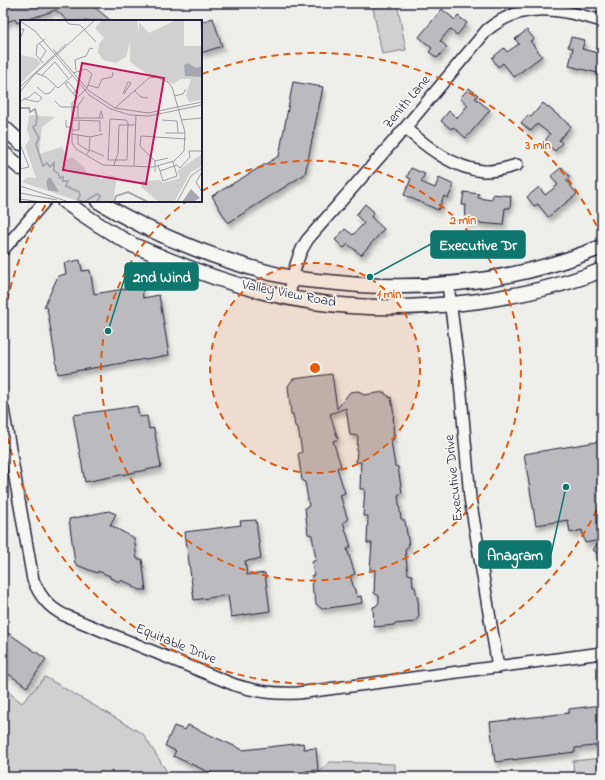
<svg xmlns="http://www.w3.org/2000/svg" width="605" height="780" viewBox="0 0 605 780" font-family="'Indie Flower',sans-serif">
<style>
.green{fill:#d0d0d1;stroke:#797986}
.building{fill:#bbbbbf;stroke:#22223b;filter:url(#shadow)}
.lines{fill:none;stroke-linecap:round;stroke-linejoin:round}
.minor-casing{stroke:#22223b;stroke-width:14}
.major-casing{stroke:#22223b;stroke-width:17}
.minor{stroke:#f6f6f2;stroke-width:11}
.major{stroke:#f6f6f2;stroke-width:14}
.ring{fill:none;stroke:#e8590c;stroke-width:2;stroke-dasharray:7 5}
.labels{text-anchor:middle;dominant-baseline:central;stroke-width:3.5;stroke-linejoin:round;paint-order:stroke}
.street-label{font-size:14px;fill:#22223b;stroke:#f6f6f2}
.inset-river{fill:none;stroke:#a7a7af;stroke-width:2}
.inset-road{fill:none;stroke:#9c9ca5;stroke-width:1}
.view{fill:#c2185b;fill-opacity:0.15;stroke:#c2185b;stroke-width:2}
.inset-edge{fill:none;stroke:#22223b;stroke-width:2}
.centre{fill:#e8590c;stroke:#f6f6f2;stroke-width:2}
.ring-label{font-size:12px;text-anchor:middle;font-weight:bold;fill:#e8590c;stroke:#f6f6f2;stroke-width:3.5;stroke-linejoin:round;paint-order:stroke}
.leader{fill:none;stroke:#0f766e;stroke-width:1.5}
.callout-dot{fill:#0f766e;stroke:#f6f6f2;stroke-width:1.5}
.callout{fill:#0f766e;stroke:#0f766e;stroke-width:1.5}
.callout-label{font-size:15px;text-anchor:middle;font-weight:bold;fill:#fff}
</style>
<defs>
<filter id="shadow"><feDropShadow dx="2.5" dy="4.5" stdDeviation="2" flood-color="#0004"/></filter>
</defs>
<rect width="100%" height="100%" fill="#eeeeeb"/>
<filter id="ink" filterUnits="userSpaceOnUse"><feTurbulence type="fractalNoise" baseFrequency=".025" numOctaves="2"/><feDisplacementMap in="SourceGraphic" scale="8" xChannelSelector="R" yChannelSelector="G"/><feConvolveMatrix kernelMatrix="1 2 1 2 8 2 1 2 1" color-interpolation-filters="sRGB"/></filter>
<g filter="url(#ink)">
<path class="green" d="M397,3L406,50L382,54L373,8Z
M45,677L143,734L169,775L179,777H3V688L22,703Z
M602,758V777H574L573,761Z
M330,762L395,764V777H313Z"/>
<path class="building" d="M3,3H90L111,21H68L56,10L17,23L15,19L3,23Z
M442,9L455,20L458,16L467,23L457,35L450,29L440,41L447,47L437,58L429,52L432,48L419,37Z
M213,18L222,46L201,53V22Z
M527,30L534,39L530,41L542,56L514,77L503,63L498,67L492,58L504,48L507,52L519,44L515,39Z
M571,37L585,40L582,49L602,54V74L569,66L573,48L568,47Z
M293,82L323,87L305,174L228,223L212,196L279,156Z
M469,88L478,95L475,98L490,110L466,138L453,127L451,129L441,121L449,111L457,118L468,105L460,98Z
M543,103L571,126L559,140L562,143L555,151L544,142L550,134L537,124L531,131L521,123L528,115L531,117Z
M562,167L570,177L566,180L577,194L548,217L538,204L534,206L527,197L539,187L545,195L558,185L551,176Z
M411,168L425,174L421,182L435,188L439,178L454,185L448,198L444,196L438,210L404,195L411,179L407,177Z
M464,192L479,194L478,198L492,200L493,194L511,196L510,208H505L503,225L465,222L466,205H462Z
M365,204L374,212L371,217L384,229L361,255L348,244L344,248L335,240L345,229L353,235L364,223L356,215Z
M80,260L82,271L90,270L94,294L142,286L143,298L159,295L169,355L58,374L47,307H44L58,276L66,274L64,263Z
M332,374L337,409L350,392L359,391V392H361L363,395L385,392V394L389,396V398L391,397L394,416H393L394,426H393L394,439L391,441L395,466L398,467L402,493L398,495L401,519L405,521L409,546L405,549L408,574L412,575L413,587H415L419,606H418L419,616L415,622L394,624V625L374,627L373,607L376,606L379,602V596L374,593L375,570H370L372,543H367L368,516H363L365,489H360L361,462H356L358,436L350,435L346,408L330,414L338,439L333,441L341,466L337,468L345,493L340,495L348,520L343,522L351,547L347,549L355,574L350,576L357,597L361,596L362,603L322,609L316,604L315,594H313L312,575H314L312,562L316,560L312,535L308,534L305,508L309,506L305,482L302,480L298,454L302,452L298,428L295,426L293,414H291L288,386L293,379Z
M137,406L139,417L147,416L149,429L154,428L161,467L85,482L73,415Z
M602,441V557L593,550L600,540L585,543L582,530L570,533L568,520L536,525L524,454Z
M109,511L116,514L110,525L134,538L137,559H142L146,590H141L132,587L133,585L120,580V582L110,578V576L98,571L97,573L77,565L75,563L69,519Z
M256,520L261,559L245,561L247,575L265,573L270,611L231,617L228,595L194,600L185,532L241,525L240,521Z
M8,633L46,659L27,687L3,670V640Z
M602,705V745L575,748V752L495,762L490,722L569,713V709Z
M188,725L243,750L303,743L304,749L316,748L318,770L306,771L307,777H220L173,756L176,751L165,746L174,726L185,730Z"/>
<g class="lines">
<defs>
<path id="minor" d="M405,128C427,147 453,168 483,171C495,172 506,168 517,165
M3,250L45,201
M448,284L459,371L470,498L498,667
M289,297C293,276 296,256 308,239L405,128L487,30C523,0 559,9 602,21
M3,409L33,580C40,596 48,607 64,615L235,685C259,692 273,694 298,693L602,653"/>
<path id="major" d="M3,127L21,143
M3,153L21,168
M64,201C86,217 109,232 133,245C145,250 157,255 169,260C215,279 264,295 314,302C368,310 425,308 479,301C521,295 563,286 602,270
M98,201C130,221 162,236 196,249C227,261 259,271 292,278C304,280 316,281 328,282C421,293 515,282 602,247"/>
</defs>
<use href="#minor" class="minor-casing"/>
<use href="#major" class="major-casing"/>
<use href="#minor" class="minor"/>
<use href="#major" class="major"/>
</g>
</g>
<circle cx="315" cy="368" r="105" fill="#e8590c" fill-opacity=".12"/>
<g class="ring">
<circle cx="315" cy="368" r="105"/>
<path d="M202 191A210 210 0 1 1 187 201"/>
<path d="M602 499A315 315 0 0 1 3 412M3 324A315 315 0 0 1 48 201M202 74A315 315 0 0 1 602 237"/>
</g>
<g class="labels">
<g class="street-label">
<text transform="translate(407 102) rotate(-50)">Zenith Lane</text>
<text transform="translate(289 294) rotate(11)">Valley View Road</text>
<text transform="translate(454 478) rotate(-96)">Executive Drive</text>
<text transform="translate(176 644) rotate(22)">Equitable Drive</text>
</g>
</g>
<g transform="translate(20 20)">
<rect width="182" height="182" fill="#eeeeeb"/>
<path d="M82,0H117L119,14V2L129,13L154,1L164,0V26H182V80L169,82L166,75L171,59H161L153,64L139,56L129,55L110,42V22L106,37L96,43L83,40L78,33L79,24L84,18L75,8ZM0,35L16,38L21,43L0,64ZM9,95L35,97L22,107L19,134L42,127L48,139L52,137L64,147L66,153L82,159L89,155L97,157L93,182H61L2,162L8,157L16,158L5,126L10,119L7,110ZM182,134V146L171,152L154,182H139L121,167L122,161L140,160L143,163L160,158L157,151Z" fill="#d0d0d1"/>
<path d="M168,43L176,48L182,46V57L165,56L164,45ZM28,158H31L39,172L28,170L26,162ZM171,169L180,178L173,182H162Z" fill="#a7a7af"/>
<path class="inset-river" d="M0,88H9L10,92L15,89L17,97L16,105L13,107L19,118L16,124L23,146L27,143L30,147L34,143V151L38,153L40,158L43,157V161H48L46,166L59,172L60,175L58,180L64,182L77,174L80,176L77,182M94,182L96,176L108,172L128,182"/>
<path class="inset-road" d="M45,0L49,4L60,5L76,22M181,0L182,24M0,1L15,11L69,75L91,89L110,95L129,96L182,85M0,9H4L1,17M19,23L26,31L20,40M33,29L69,71L95,88L128,93L182,82M23,43L16,35L17,25L25,19M56,50L55,40L66,36L70,28L73,29M16,53L26,57L38,68L52,56M53,53L66,49L72,54L67,68L52,83V123L56,129L83,145L133,147L154,141L164,131L165,112L152,67L148,62L136,57L129,58L95,88M22,55L35,42L48,58M68,65L78,68L82,59L92,57L93,52M0,67L46,24M17,67L25,74L30,73L35,67M114,70L121,77L128,78M0,72L13,56L75,0M53,73L56,71L48,62L45,64L56,77M103,74L108,62L111,63L104,74M154,76L163,74L166,69M35,81L41,87H58M0,82L4,79L9,77L15,72L22,78L18,82L4,79M52,98H83L81,91L79,98M58,98V86L64,77M90,99L106,100L108,103L107,140H88ZM46,100V107H52M52,100L80,101V112M142,100L157,101L158,113M161,100L181,98M52,110H59V101M145,113H165M52,114L70,117L83,114M58,114V124L69,131M0,124L9,147L0,149M69,130L70,117M169,131H182M66,135L70,130L84,136M135,141L148,138M94,145L98,133L99,105H116M114,146L116,95M138,146L140,151L157,145L160,148L170,137L169,131M140,151L143,161L157,156L153,142M135,152V141L120,126L121,116L166,119M182,152L176,162L182,172M0,166L49,182M0,173L37,180M0,179L22,182M157,182L171,156L182,148"/>
<path class="view" d="M62,43L144,58L126,164L43,150Z"/>
<rect width="182" height="182" class="inset-edge"/>
</g>
<circle cx="315" cy="368" r="6" class="centre"/>
<g class="ring-label">
<text x="538" y="149">3 min</text>
<text x="463" y="224">2 min</text>
<text x="389" y="298">1 min</text>
</g>
<path class="leader" d="M370 277L431 244M108 331L125 277M566 487L551 554"/>
<g class="callout-dot">
<circle cx="370" cy="277" r="4"/>
<circle cx="108" cy="331" r="4"/>
<circle cx="566" cy="487" r="4"/>
</g>
<g class="callout">
<rect x="431" y="231" width="94" height="27" rx="4"/>
<rect x="125" y="263" width="73" height="27" rx="4"/>
<rect x="479" y="541" width="72" height="27" rx="4"/>
</g>
<g class="callout-label">
<text x="478" y="250">Executive Dr</text>
<text x="162" y="282">2nd Wind</text>
<text x="515" y="560">Anagram</text>
</g>
<rect width="605" height="780" fill="none" stroke="#f6f6f2" stroke-width="16"/>
<rect x="8" y="8" width="589" height="764" fill="none" stroke="#22223b" stroke-width="1.5" filter="url(#ink)"/>
</svg>
